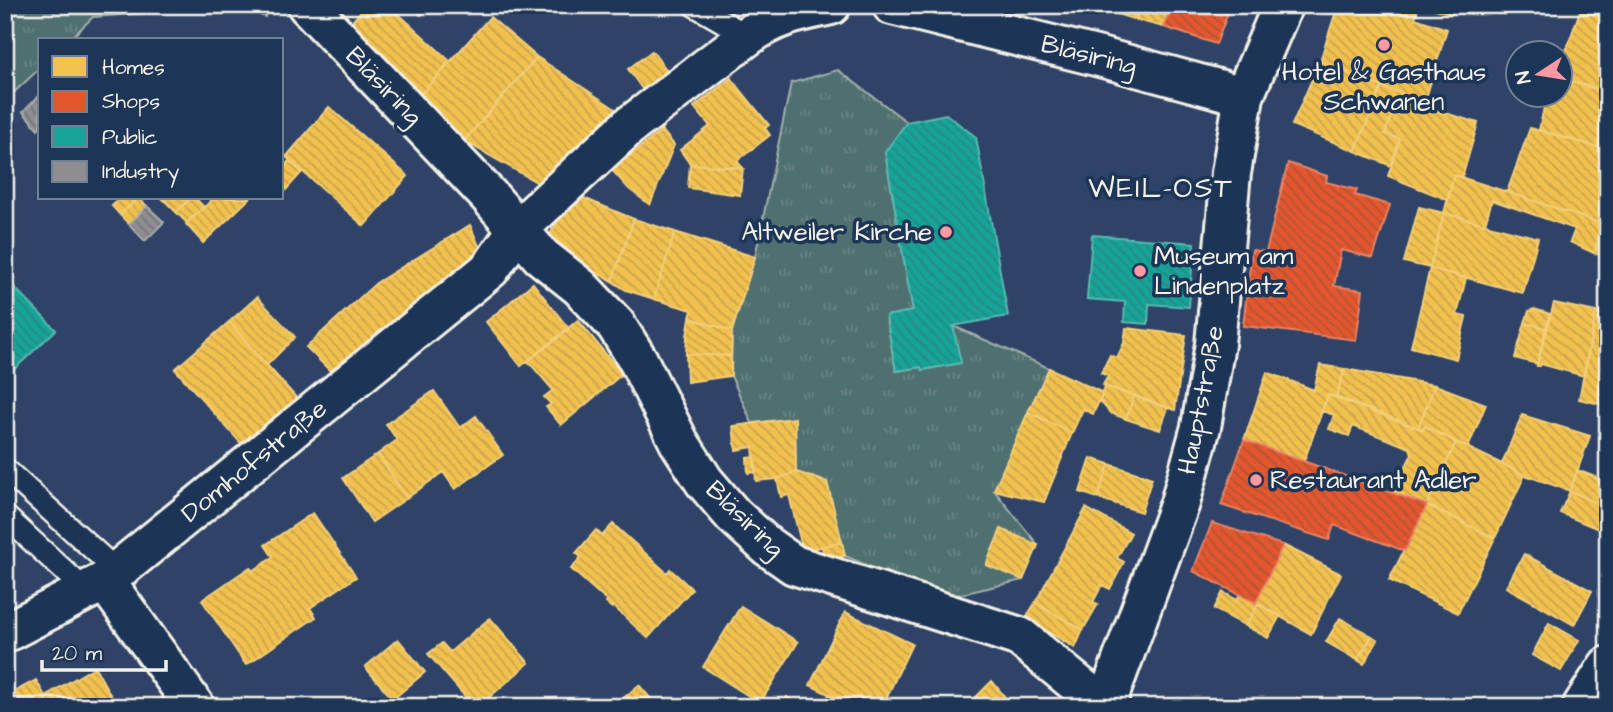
<svg xmlns="http://www.w3.org/2000/svg" width="1613" height="712" viewBox="0 0 1613 712" font-family="'Architects Daughter',sans-serif">
<style>
.grass{fill:url(#grass-tufts);stroke:#a2b0ac;stroke-width:2}
.homes{fill:url(#homes-back-hatch);stroke:#f3cf7c;stroke-width:2}
.shops{fill:url(#shops-back-hatch);stroke:#e98566;stroke-width:2}
.public{fill:url(#public-back-hatch);stroke:#59bab0;stroke-width:2}
.industry{fill:url(#industry-back-hatch);stroke:#acabac;stroke-width:2}
.lines{fill:none;stroke-linecap:round;stroke-linejoin:round}
.service-casing{stroke:#f4f1e8;stroke-width:26}
.minor-casing{stroke:#f4f1e8;stroke-width:44}
.tertiary-casing{stroke:#f4f1e8;stroke-width:44}
.service{stroke:#1d3557;stroke-width:21}
.minor{stroke:#1d3557;stroke-width:38}
.tertiary{stroke:#1d3557;stroke-width:38}
.poi-dot{fill:#ff9aa2;stroke:#1d3557;stroke-width:2.5}
.labels{text-anchor:middle;dominant-baseline:central;stroke-width:7;stroke-linejoin:round;paint-order:stroke}
.street-label{font-size:26px;fill:#f4f1e8;stroke:#1d3557}
.poi-label{font-size:26px;fill:#f4f1e8;stroke:#1d3557;text-anchor:start}
.neighbourhood-label{font-size:28px;letter-spacing:2px;fill:#f4f1e8;stroke:#1d3557}
</style>
<defs>
<pattern id="grass-tufts" width="24" height="20" patternUnits="userSpaceOnUse" patternTransform="scale(1.75)"><rect width="24" height="20" fill="#507070"/><path d="M3 7l-1-3M5 7V3M7 7l1-3M15 17l-1-3M17 17v-4M19 17l1-3" fill="none" stroke="#6a8584"/></pattern>
<pattern id="homes-back-hatch" width="6" height="6" patternUnits="userSpaceOnUse" patternTransform="scale(1.75)"><rect width="6" height="6" fill="#f2c14e"/><path d="M-1 5l2 2M0 0l6 6M5-1l2 2" fill="none" stroke="#c8a34c"/></pattern>
<pattern id="shops-back-hatch" width="6" height="6" patternUnits="userSpaceOnUse" patternTransform="scale(1.75)"><rect width="6" height="6" fill="#e4572e"/><path d="M-1 5l2 2M0 0l6 6M5-1l2 2" fill="none" stroke="#ae5236"/></pattern>
<pattern id="public-back-hatch" width="6" height="6" patternUnits="userSpaceOnUse" patternTransform="scale(1.75)"><rect width="6" height="6" fill="#17a398"/><path d="M-1 5l2 2M0 0l6 6M5-1l2 2" fill="none" stroke="#26887f"/></pattern>
<pattern id="industry-back-hatch" width="6" height="6" patternUnits="userSpaceOnUse" patternTransform="scale(1.75)"><rect width="6" height="6" fill="#8d8d92"/><path d="M-1 5l2 2M0 0l6 6M5-1l2 2" fill="none" stroke="#757577"/></pattern>
</defs>
<rect width="100%" height="100%" fill="#2e4367"/>
<filter id="ink" filterUnits="userSpaceOnUse"><feTurbulence type="fractalNoise" baseFrequency=".0143" numOctaves="2"/><feDisplacementMap in="SourceGraphic" scale="14" xChannelSelector="R" yChannelSelector="G"/><feConvolveMatrix kernelMatrix="1 2 1 2 8 2 1 2 1" color-interpolation-filters="sRGB"/></filter>
<g filter="url(#ink)">
<path class="grass" d="M5,5H265V17L248,10L230,7L93,17L69,40H40V68L5,101Z
M838,70L907,122L885,152L913,311L886,316L896,371L921,367L922,370L960,363L953,326L1049,368L994,490L1038,545L1023,580L944,598L845,556L827,482L796,472L795,418L752,423L731,376L732,331L755,257L791,83Z"/>
<path class="homes" d="M366,5H389L450,61L417,99L345,30Z
M409,5H429L421,15Z
M1110,5H1140L1136,20L1108,11Z
M1140,5H1171L1164,27L1136,20Z
M1338,5H1419L1415,18L1447,29L1425,101L1382,87L1320,61Z
M1423,5H1455L1452,14Z
M1582,5H1608V72L1601,91L1560,78V68Z
M490,17L537,57L464,141L417,99Z
M652,51L673,78L648,97L628,69Z
M537,57L626,116L540,184L464,141Z
M1320,61L1382,87L1355,151L1292,125Z
M731,78L769,125L765,128L770,135L737,161L743,168L690,164L680,150L710,126L694,107Z
M1560,78L1608,92V99L1602,119L1608,121V150L1539,130L1547,94H1560Z
M1382,87L1414,98L1411,105L1396,100L1385,134L1400,139L1391,166L1355,151Z
M1396,100L1411,105L1412,103L1478,123L1462,178L1454,175L1448,200L1388,176L1400,139L1385,134Z
M329,107L408,176L364,226L286,157Z
M1530,128L1608,150V210L1603,224L1507,192Z
M662,130L674,145L650,205L629,189L612,170Z
M289,161L302,172L285,191L282,188V169Z
M690,164L743,168L740,195L688,188Z
M1454,175L1507,192L1603,224L1594,253L1570,242L1575,229L1492,200L1485,224L1444,213Z
M574,194L634,219L612,281L544,244Z
M120,198H138L120,215L112,206Z
M138,198L147,206L129,224L120,215Z
M162,198H191L176,212Z
M191,198H195L204,207L187,223L176,212Z
M214,198H250L203,243L186,224Z
M1419,207L1444,213L1430,268L1404,262Z
M1607,212L1608,213V257L1594,253Z
M1444,213L1538,238L1523,293L1430,268Z
M634,219L675,232L654,299L626,290L612,281Z
M470,225L482,253L337,378L306,347L376,283Z
M675,232L755,257L732,331L690,318L692,310L654,299Z
M1430,268L1466,278L1457,315L1466,317L1456,359L1411,347Z
M533,283L569,329L521,366L486,322Z
M257,297L295,337L267,365L229,322Z
M1554,303L1596,312L1584,376L1541,364L1540,366H1537Z
M1534,309L1550,314L1546,328L1525,323L1529,311Z
M1596,312L1608,315V406L1579,399Z
M690,318L732,331L731,356L686,354L687,336Z
M578,320L622,374L561,425L546,407L551,404L544,397L553,390L528,361Z
M229,322L299,401L246,449L175,369Z
M1525,323L1546,328L1537,364L1515,358Z
M1126,328L1186,335L1175,410L1103,385L1108,376L1101,373L1110,355L1117,358L1124,343Z
M686,354L731,356V376L687,382Z
M1320,365L1345,369L1336,397L1328,395L1304,461L1244,440L1267,372L1314,390Z
M1049,368L1103,393L1093,414L1083,409L1072,433L1028,412Z
M1345,369L1435,385L1418,428L1336,397Z
M1435,385L1486,404L1468,448L1425,426L1423,430L1418,428Z
M1105,386L1134,396L1126,419L1110,413L1100,401Z
M434,391L460,428L476,416L503,455L455,489L443,472L407,498L378,454L397,440L386,424Z
M1328,395L1423,430L1425,426L1456,442L1427,505L1393,492L1412,454L1410,448L1353,426L1349,436L1329,429L1334,415L1322,411Z
M1134,396L1168,408L1160,430L1126,419Z
M1028,412L1072,433L1044,502L994,490Z
M1522,415L1590,436L1570,491L1525,475L1502,464Z
M795,418L796,472L777,479L756,481L753,447L736,450L733,426Z
M1456,442L1525,475L1495,538L1427,505Z
M378,454L407,498L372,522L343,478Z
M755,457L756,472L748,473L747,458Z
M1091,458L1109,464L1098,498L1080,492Z
M1109,464L1152,478L1141,512L1098,498Z
M1577,470L1608,482V508L1570,491Z
M796,472L827,482L842,542L803,551L789,495L781,497L777,479Z
M1570,491L1608,508V533L1560,513Z
M1427,505L1495,538L1458,613L1389,580Z
M1086,508L1131,533L1117,558L1124,562L1110,589L1102,585L1093,602L1098,604L1083,630L1035,603Z
M313,513L356,577L310,608L316,617L246,665L202,600L250,567L253,571L273,557L265,545Z
M613,524L667,573L670,569L692,589L648,638L613,606L612,608L606,603L607,601L571,569L581,557L576,553L596,530L602,536Z
M1001,529L1038,545L1023,580L986,565Z
M842,542L845,556L825,561L822,547Z
M1283,545L1341,574L1311,634L1256,603Z
M1524,554L1592,591L1574,625L1506,587Z
M1223,592L1237,600L1240,594L1258,604L1246,626L1214,609Z
M1035,603L1083,630L1075,648L1026,618Z
M1258,604L1280,616L1268,638L1246,626Z
M741,606L798,642L760,703L703,667Z
M845,612L912,644L882,707H855L810,685Z
M490,618L529,663L478,707H474L428,654L442,643L450,652Z
M1340,618L1372,636L1357,660L1326,642Z
M1549,623L1579,640L1561,671L1532,655Z
M1372,636L1378,640L1364,664L1357,660Z
M398,639L425,672L393,699L365,667Z
M95,667L117,707H49L44,697L45,696Z
M36,680L45,696L44,697L49,707H23L14,692Z
M992,681L1013,707H966Z
M639,685L658,707H613Z
M830,694L855,707H820Z
M787,697L799,707H780Z
M1297,698L1313,707H1293Z"/>
<path class="shops" d="M1171,5H1231L1216,44L1164,27Z
M1288,163L1327,176L1326,182L1357,190L1355,195L1390,205L1373,258L1341,250L1334,286L1363,290L1356,340L1243,326L1252,250L1266,252Z
M1244,440L1427,505L1405,551L1334,525L1329,540L1221,505Z
M1212,523L1283,545L1256,603L1193,571Z"/>
<path class="public" d="M946,114L976,137L1008,316L953,326L961,363L922,370L921,367L896,371L886,316L913,311L885,152L907,122Z
M1092,235L1194,243L1189,307L1149,304L1148,324L1124,322L1125,302L1087,299Z
M5,278L56,330L5,378Z"/>
<path class="industry" d="M40,95V127L38,129L23,112Z
M147,206L164,222L145,241L129,224Z"/>
<g class="lines">
<defs>
<path id="service" d="M694,5L748,36
M5,469L117,571
M5,516L86,591"/>
<path id="minor" d="M307,5L489,196L541,256L580,287L616,325L638,360L679,442L704,481L733,515L767,546L794,565L1020,637L1105,707
M892,5L1096,56L1244,96
M105,581L195,707
M5,633L105,581L490,269L517,230L628,127L748,36C776,16 798,12 831,5
M1582,707L1608,666"/>
<path id="tertiary" d="M1105,707L1180,503L1201,427L1215,344L1231,173L1244,96L1283,5"/>
</defs>
<use href="#service" class="service-casing"/>
<use href="#minor" class="minor-casing"/>
<use href="#tertiary" class="tertiary-casing"/>
<use href="#service" class="service"/>
<use href="#minor" class="minor"/>
<use href="#tertiary" class="tertiary"/>
</g>
</g>
<g class="poi-dot">
<circle cx="1384" cy="45" r="7"/>
<circle cx="946" cy="232" r="7"/>
<circle cx="1140" cy="271" r="7"/>
<circle cx="1256" cy="480" r="7"/>
</g>
<g class="labels">
<g class="street-label">
<text transform="translate(1089 55) rotate(14)">Bläsiring</text>
<text transform="translate(384 86) rotate(46)">Bläsiring</text>
<text transform="translate(1201 400) rotate(-79)">Hauptstraße</text>
<text transform="translate(254 461) rotate(-39)">Domhofstraße</text>
<text transform="translate(745 519) rotate(44)">Bläsiring</text>
</g>
<g class="poi-label">
<text x="1384" y="72" text-anchor="middle">Hotel &amp; Gasthaus<tspan x="1384" dy="30">Schwanen</tspan></text>
<text x="932" y="232" text-anchor="end">Altweiler Kirche</text>
<text x="1154" y="256">Museum am<tspan x="1154" dy="30">Lindenplatz</tspan></text>
<text x="1270" y="480">Restaurant Adler</text>
</g>
<g class="neighbourhood-label">
<text x="1161" y="188">WEIL-OST</text>
</g>
</g>
<rect width="1613" height="712" fill="none" stroke="#1d3557" stroke-width="28"/>
<rect x="14" y="14" width="1585" height="684" fill="none" stroke="#f4f1e8" stroke-width="2.5" filter="url(#ink)"/>
<rect x="38" y="38" width="245" height="161" fill="#1d3557" stroke="#738091" stroke-width="2"/>
<rect x="52" y="56" width="35" height="21" fill="#f2c14e" stroke="#738091" stroke-width="2"/>
<text x="102" y="74" font-size="21" fill="#f4f1e8">Homes</text>
<rect x="52" y="91" width="35" height="21" fill="#e4572e" stroke="#738091" stroke-width="2"/>
<text x="102" y="108" font-size="21" fill="#f4f1e8">Shops</text>
<rect x="52" y="126" width="35" height="21" fill="#17a398" stroke="#738091" stroke-width="2"/>
<text x="102" y="144" font-size="21" fill="#f4f1e8">Public</text>
<rect x="52" y="161" width="35" height="21" fill="#8d8d92" stroke="#738091" stroke-width="2"/>
<text x="102" y="178" font-size="21" fill="#f4f1e8">Industry</text>
<g transform="translate(1539 74) rotate(258)"><circle r="33" fill="#1d3557" stroke="#738091" stroke-width="2"/>
<path d="M0-5L12 26L0 18L-12 26Z" fill="#ff9aa2"/>
<text y="-10" font-size="19" font-weight="bold" text-anchor="middle" fill="#f4f1e8">N</text>
</g>
<path d="M42 660v10h124v-10" fill="none" stroke="#f4f1e8" stroke-width="3.5"/>
<text x="52" y="660" font-size="21" fill="#f4f1e8" stroke="#1d3557" stroke-width="5" paint-order="stroke">20 m</text>
</svg>
